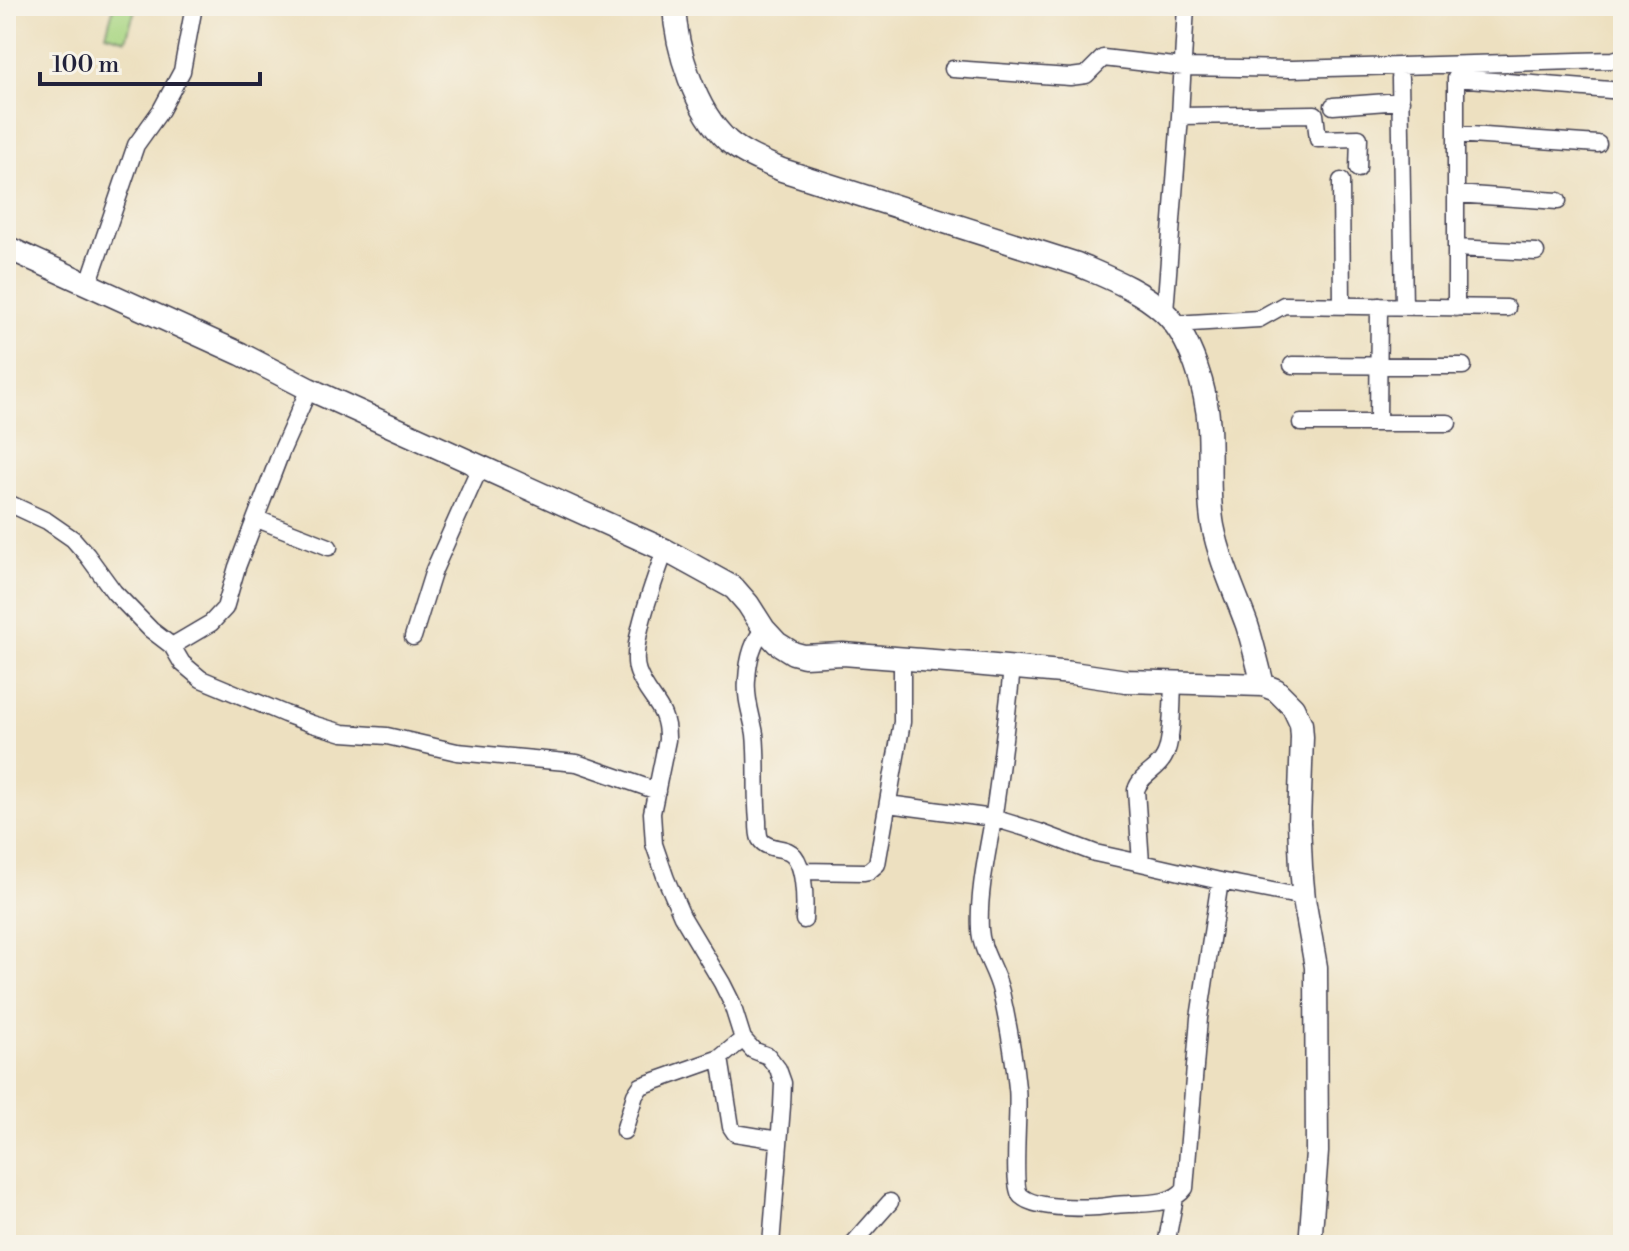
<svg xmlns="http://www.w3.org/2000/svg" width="1629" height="1251" viewBox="0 0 1629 1251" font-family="'Libre Bodoni',serif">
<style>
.green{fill:#a9d683;stroke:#667c5f;stroke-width:2}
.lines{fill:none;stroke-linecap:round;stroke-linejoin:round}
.minor-casing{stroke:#403e4f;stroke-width:19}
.tertiary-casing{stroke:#403e4f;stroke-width:25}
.minor{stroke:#fff;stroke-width:16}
.tertiary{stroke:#fff;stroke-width:22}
</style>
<rect width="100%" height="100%" fill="#f7f3e8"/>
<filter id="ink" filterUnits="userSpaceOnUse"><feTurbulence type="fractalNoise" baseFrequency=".0125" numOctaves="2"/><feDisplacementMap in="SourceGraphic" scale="16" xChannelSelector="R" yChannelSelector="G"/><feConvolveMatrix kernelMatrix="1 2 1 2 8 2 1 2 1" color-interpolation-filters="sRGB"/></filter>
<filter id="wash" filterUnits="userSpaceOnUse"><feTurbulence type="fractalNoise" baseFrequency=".006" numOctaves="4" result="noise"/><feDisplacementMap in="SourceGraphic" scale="32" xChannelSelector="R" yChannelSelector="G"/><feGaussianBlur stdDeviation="1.8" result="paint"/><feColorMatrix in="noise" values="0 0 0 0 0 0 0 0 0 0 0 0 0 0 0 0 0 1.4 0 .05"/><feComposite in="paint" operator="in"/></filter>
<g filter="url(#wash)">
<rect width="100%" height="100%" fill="#ede0c0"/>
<path class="green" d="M114,6H136L126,40L106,34Z"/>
</g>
<g filter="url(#ink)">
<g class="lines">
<defs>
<path id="minor" d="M953,69L1070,77L1086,75L1103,58L1183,67L1292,69L1613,60L1623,57
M1400,78L1404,307
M1333,106L1401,101
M1180,116L1315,114L1318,139L1359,138L1358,169
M1456,134L1598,144
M1341,181L1342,306
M1456,194L1558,201
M1456,248L1536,252
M88,285L136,145L161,110L182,71L194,6
M1456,308V78L1623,91
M1165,312L1180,116L1186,6
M1174,324L1259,319L1284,305L1507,308
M1292,365L1463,366
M1301,423H1448
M1378,423L1379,306
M6,502L47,521L73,539L87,555L114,592L151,630L172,646L211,623L225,608L237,567L281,452L309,389
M257,519L329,547
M665,550C656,578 628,646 638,672C648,700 668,705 667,740L652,813L654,844L666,879L682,916L722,983L731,1001L743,1039L753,1050L768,1056L778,1069L783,1083L782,1106L771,1245
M764,629C752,642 748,661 747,680C745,699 752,716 755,734C758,763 755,792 758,821C758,826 758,834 760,839C766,849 779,847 788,851C806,859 805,903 804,920
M413,637L434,570L480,467
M172,646L182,663L201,679L285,714L312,724L343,733L387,736L457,752L577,763L657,791
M1012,668C1007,717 1001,765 994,814C988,850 978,892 980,929C981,952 996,969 1001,992C1008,1023 1014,1056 1017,1088C1020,1107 1011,1187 1021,1196C1035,1209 1080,1208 1098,1207C1108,1206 1119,1204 1129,1204C1148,1203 1173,1205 1185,1188L1199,1018L1220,881
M888,804L993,818L1039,832L1095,853L1141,863L1136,790C1141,774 1157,771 1164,757C1173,743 1172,700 1173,682
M1141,863L1220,881L1304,897
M801,871L864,872L869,871L877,864L902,722V659
M720,1058L731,1127L735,1133L779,1140
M624,1131L635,1095L641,1086L720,1058L743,1039
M852,1245L890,1202
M1166,1245L1175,1198"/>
<path id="tertiary" d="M674,6C676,49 695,111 728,141C743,154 764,162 782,170L1077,264C1106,277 1139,289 1163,311C1191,336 1207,391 1209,428C1211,461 1207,494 1213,526C1220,561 1235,592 1247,625C1253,644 1258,665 1263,685
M6,247L241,354L309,389L665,550L734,588L748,604L764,629L777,643L793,653L804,656L843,654L973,664L1072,673L1126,681L1263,685L1276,690L1293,707L1301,724L1302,737L1299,822L1301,867L1304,899L1316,967L1317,1152L1310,1245"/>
</defs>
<use href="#minor" class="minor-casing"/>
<use href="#tertiary" class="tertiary-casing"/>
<use href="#minor" class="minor"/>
<use href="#tertiary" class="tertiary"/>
</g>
</g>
<rect width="1629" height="1251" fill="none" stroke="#f7f3e8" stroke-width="32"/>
<path d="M40 72v12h220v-12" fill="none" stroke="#22223b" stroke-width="4"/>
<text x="52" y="72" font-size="24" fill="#22223b" stroke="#f7f3e8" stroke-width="6" paint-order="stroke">100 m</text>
</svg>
